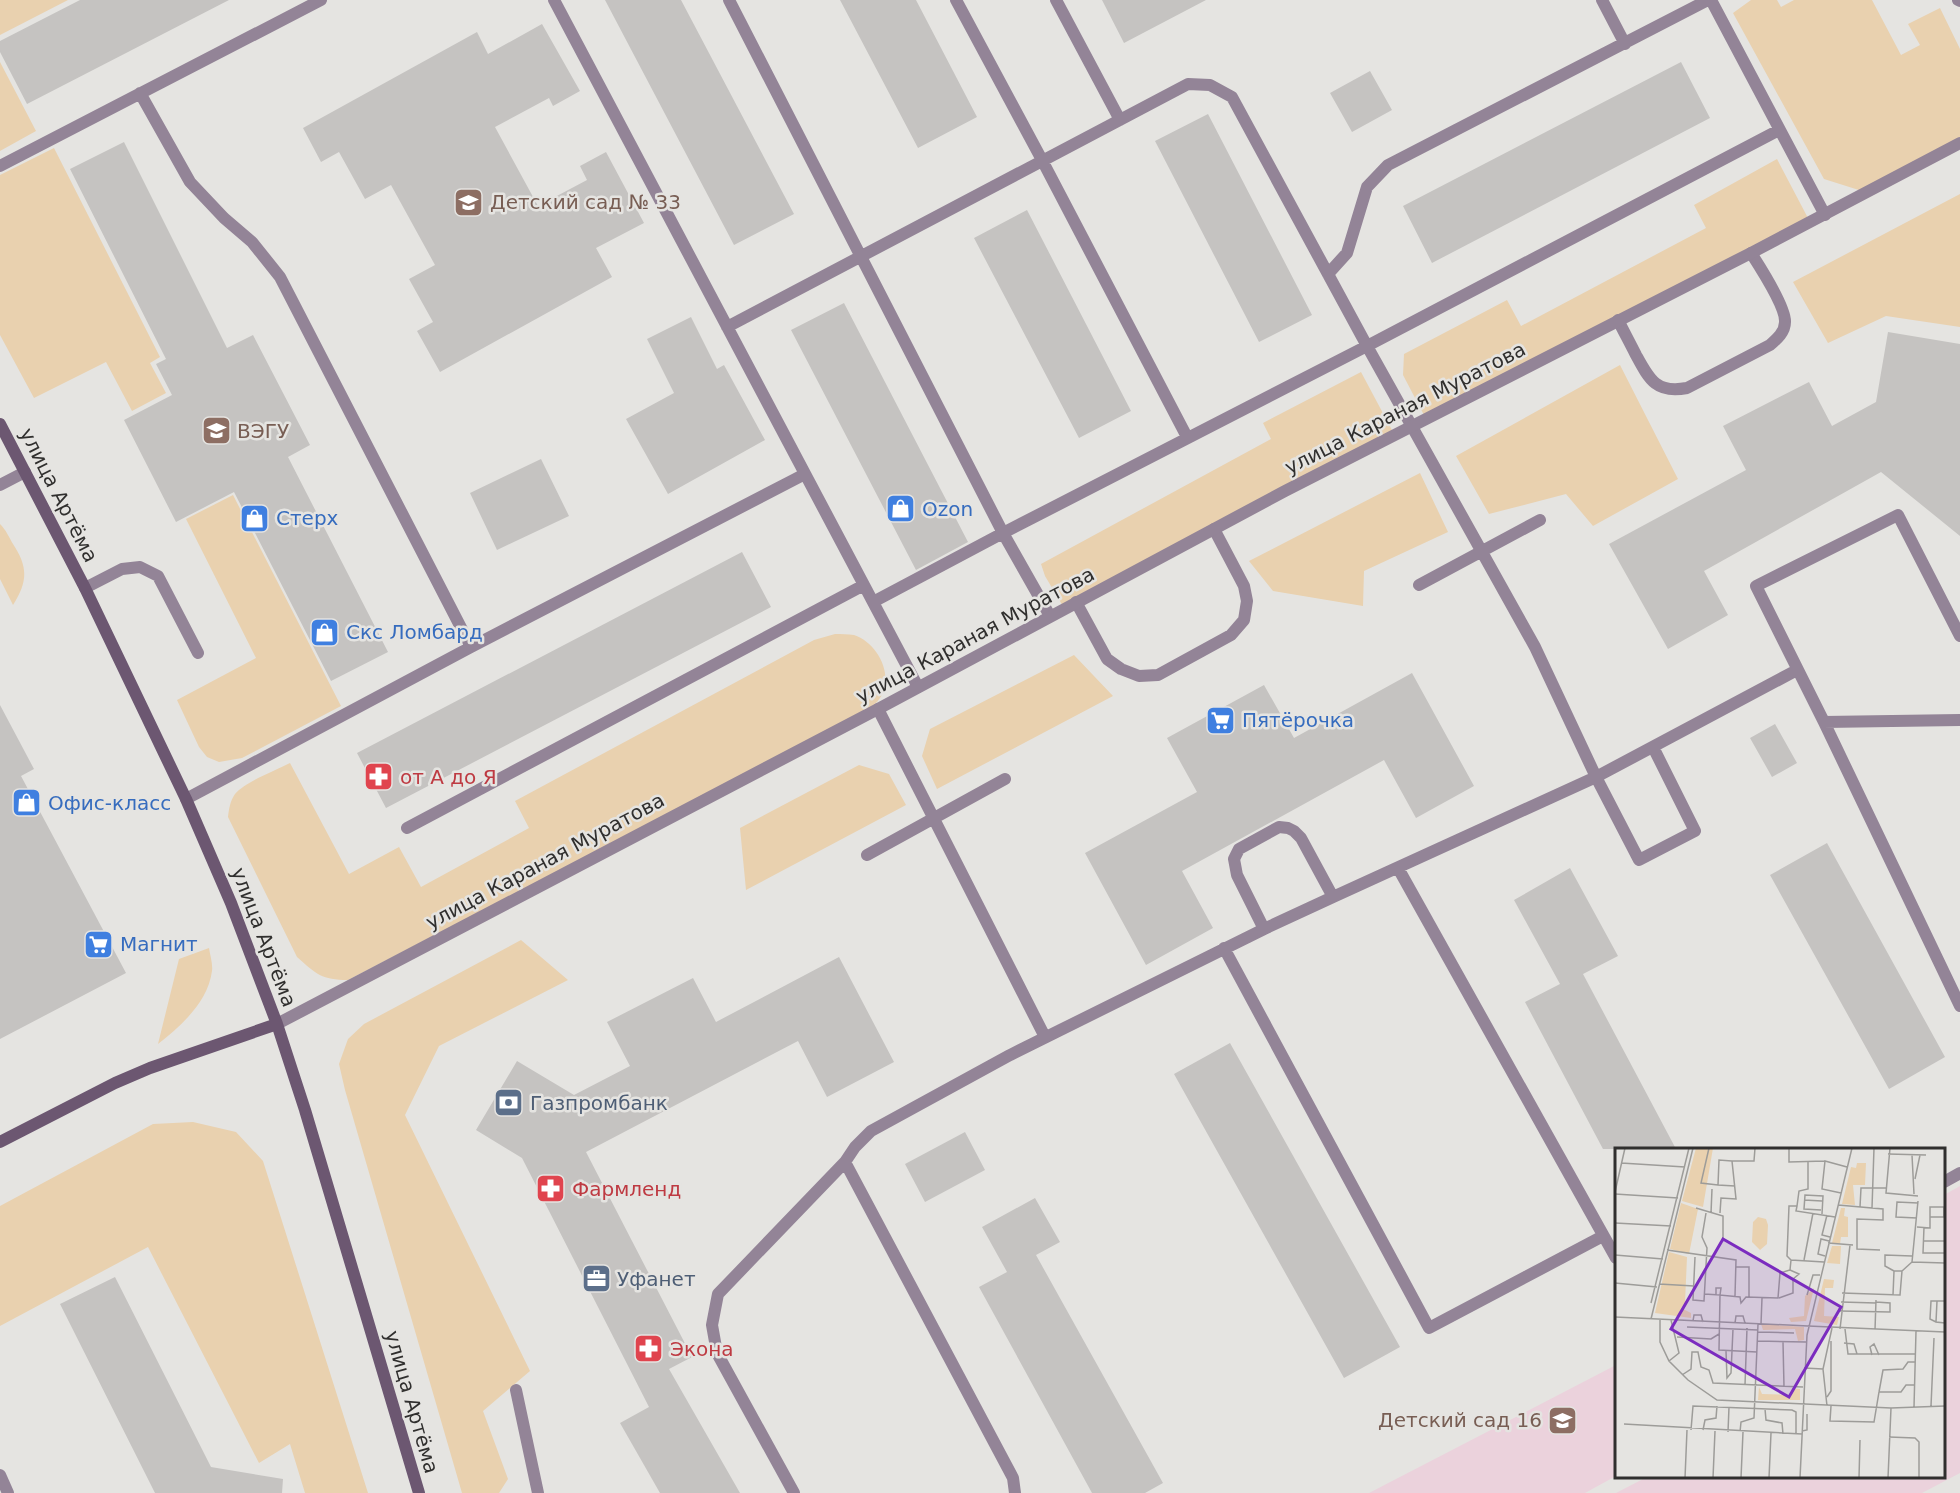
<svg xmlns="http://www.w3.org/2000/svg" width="1960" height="1493" viewBox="0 0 1960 1493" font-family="'DejaVu Sans',sans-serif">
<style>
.education{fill:#ebd2dc}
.green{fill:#e9d1af}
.building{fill:#c5c3c1}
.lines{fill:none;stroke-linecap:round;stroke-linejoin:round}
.service{stroke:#938497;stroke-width:12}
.tertiary{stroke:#938497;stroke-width:12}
.secondary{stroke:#6c5771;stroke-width:12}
.labels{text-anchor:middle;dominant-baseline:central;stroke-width:5;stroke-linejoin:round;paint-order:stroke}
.education-label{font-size:20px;fill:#785e54;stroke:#e5e4e1;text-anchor:start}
.street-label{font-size:20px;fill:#302f2e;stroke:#e5e4e1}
.shop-label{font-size:20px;fill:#366cbe;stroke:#e5e4e1;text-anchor:start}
.health-label{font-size:20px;fill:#be3a42;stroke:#e5e4e1;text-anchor:start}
.service-label{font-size:20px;fill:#4e5e75;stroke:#e5e4e1;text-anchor:start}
.inset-road{fill:none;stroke:#9d9c99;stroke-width:1.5}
.view{fill:#7b2cbf;fill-opacity:0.15;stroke:#7b2cbf;stroke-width:3}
.inset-edge{fill:none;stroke:#302f2e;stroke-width:3}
</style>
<rect width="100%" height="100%" fill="#e5e4e1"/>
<path class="education" d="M1960,1186V1473L1922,1493H1616L1647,1477L1944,1476V1195Z
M1616,1365V1476L1585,1493H1369Z"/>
<path class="green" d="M0,0H68L0,35Z
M1751,0H1777L1781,7L1794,0H1872L1901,55L1920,45L1908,24L1940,8L1960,49V137L1862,191L1824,179L1733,13Z
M0,62L36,131L0,151Z
M54,148L160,357L150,363L166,393L132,411L106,362L34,398L0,335V175Z
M1777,159L1809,220L1425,417L1403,375L1404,354L1507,300L1521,326L1706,228L1694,205Z
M1960,194V327L1886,316L1828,343L1793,282Z
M1620,365L1678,479L1593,526L1566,494L1489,514L1456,456Z
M1361,372L1393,432L1064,608L1045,576L1041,564L1271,439L1263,423Z
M1420,473L1448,532L1364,571L1363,606L1273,591L1249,561Z
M233,495L341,706L242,758L219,762L207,757L199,747L177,700L256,658L186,519Z
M0,524C6,530 9,537 13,544C28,567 28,581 13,605L0,579Z
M835,634C841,634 848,634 854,635C879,643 897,680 877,702C873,706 867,710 862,714L348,980C322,980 316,974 297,957L228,817C229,809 230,801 235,794C246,781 275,771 290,763L349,874L399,847L421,887L529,828L515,801L814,640Z
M1074,655L1113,696L937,789L922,756L930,729Z
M859,765L889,774L906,805L746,890L740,828Z
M521,940L568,980L439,1046L405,1115L530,1371L483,1411L508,1479L499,1493H462L345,1090L339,1064L348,1039L364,1024Z
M209,948C210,955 213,964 212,971C208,1002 181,1026 158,1044L179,959Z
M193,1122L236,1132L263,1161L368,1493H305L290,1444L259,1463L148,1247L0,1326V1206L153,1124Z"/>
<path class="building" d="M80,0H229L27,104L0,52V41Z
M605,0H681L794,214L734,245Z
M840,0H916L977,117L918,148Z
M1102,0H1206L1124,43Z
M542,24L580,91L553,106L549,98L495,127L538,206L587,180L580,166L606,152L644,223L596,248L612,277L440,372L417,331L433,322L409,279L435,265L391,185L365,199L339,152L321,162L303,128L477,32L488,54Z
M1681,62L1710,118L1432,263L1403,206Z
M1370,71L1392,110L1352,132L1330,93Z
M1208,114L1312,315L1259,342L1155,141Z
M124,142L227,348L253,335L310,445L288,457L388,652L331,681L234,492L176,522L124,420L172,395L156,364L166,359L70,169Z
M1027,210L1131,411L1079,438L974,238Z
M844,303L968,542L916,570L791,330Z
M691,317L717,369L724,365L765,440L668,494L626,419L674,393L647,339Z
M1888,332L1960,344V536L1881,472L1704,571L1728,615L1668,649L1609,544L1746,470L1723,426L1809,382L1832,426L1876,402Z
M541,459L569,516L497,550L470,493Z
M742,552L771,607L386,808L357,753Z
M1412,673L1474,786L1416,818L1384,760L1182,871L1213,928L1146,965L1085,853L1197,792L1167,738L1264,685L1294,738Z
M0,705L34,769L21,776L126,973L0,1039Z
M1775,724L1797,763L1772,777L1750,738Z
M1827,843L1945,1057L1889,1089L1770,875Z
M1570,868L1618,956L1583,974L1676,1149H1603L1525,1002L1560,984L1514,900Z
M839,957L894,1062L827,1097L798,1041L586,1152L692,1357L669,1369L740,1493H660L620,1423L649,1407L522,1158L476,1130L517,1061L574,1095L630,1066L607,1022L693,978L716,1022Z
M1230,1043L1400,1347L1344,1378L1174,1074Z
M965,1132L985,1170L925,1202L905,1164Z
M1035,1198L1060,1242L1036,1255L1163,1483L1145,1493H1092L979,1287L1007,1272L982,1227Z
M115,1277L211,1467L283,1479L282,1493H155L60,1304Z"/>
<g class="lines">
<path class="service" d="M554,0L918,687
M729,0L1003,533L1050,616
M956,0L1042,160L1187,437
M1056,0L1120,120
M1602,0L1625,44
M1711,0L1825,215
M1958,0L1960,1
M140,93L190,182L224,218L252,242L280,277L471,647
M0,166L321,0
M1328,274L1347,253L1367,187L1388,165L1708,0
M1618,320C1624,332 1630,343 1636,355C1649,379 1656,394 1687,388L1770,345C1777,339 1785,332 1785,322C1786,307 1760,267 1751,253
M727,327L1188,84L1210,85L1232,97L1367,346L1535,647L1596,777L1333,897L1301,838L1294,831L1288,828L1279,827L1239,849L1234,859L1237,875L1264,929L1010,1055L871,1131L855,1147L845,1162L1013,1478L1015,1493
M0,485L25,472
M1419,585L1540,520
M85,588L122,569L140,567L158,576L198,653
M873,602L1003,533L1367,346L1779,130
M1076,602L1107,659L1121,669L1139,676L1158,675L1231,635L1244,620L1247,601L1244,586L1214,529
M1960,636L1898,515L1756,586L1824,722L1960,1006
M878,709L1045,1037
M1824,722L1960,720
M1653,747L1695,831L1639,860L1596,777L1797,670
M186,799L471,647L805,474
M407,828L864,585
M867,855L1005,779
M1398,868L1616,1258
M1264,929L1333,897
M1224,948L1429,1328L1603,1236
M1944,1182L1960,1173
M516,1390L538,1493
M0,1475L8,1493
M794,1493L717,1353L712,1325L718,1294L845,1162"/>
<path class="tertiary" d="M277,1024L878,709L1285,491L1751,253L1960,143"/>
<path class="secondary" d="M0,424L85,588L186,799L231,903L277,1024L305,1110L419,1493
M0,1142L115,1083L150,1068L277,1024"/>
</g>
<defs>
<symbol id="school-square" viewBox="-11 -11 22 22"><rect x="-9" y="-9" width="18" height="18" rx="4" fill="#8d6e63" stroke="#e5e4e1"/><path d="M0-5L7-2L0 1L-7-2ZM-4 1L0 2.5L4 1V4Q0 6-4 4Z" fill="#fff"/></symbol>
<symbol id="university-square" viewBox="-11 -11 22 22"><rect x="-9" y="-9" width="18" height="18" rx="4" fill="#8d6e63" stroke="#e5e4e1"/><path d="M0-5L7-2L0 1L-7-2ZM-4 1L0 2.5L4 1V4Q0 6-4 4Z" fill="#fff"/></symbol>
<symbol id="shop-square" viewBox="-11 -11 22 22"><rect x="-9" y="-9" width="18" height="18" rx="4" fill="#3f7fe0" stroke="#e5e4e1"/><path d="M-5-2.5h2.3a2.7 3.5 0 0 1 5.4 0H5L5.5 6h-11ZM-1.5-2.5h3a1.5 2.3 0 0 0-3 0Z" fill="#fff"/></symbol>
<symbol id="supermarket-square" viewBox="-11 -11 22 22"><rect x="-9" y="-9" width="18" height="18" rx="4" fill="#3f7fe0" stroke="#e5e4e1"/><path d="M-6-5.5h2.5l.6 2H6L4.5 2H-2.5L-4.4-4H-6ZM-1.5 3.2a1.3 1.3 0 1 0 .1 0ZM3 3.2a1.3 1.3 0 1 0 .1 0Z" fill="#fff"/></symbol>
<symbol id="pharmacy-square" viewBox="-11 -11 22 22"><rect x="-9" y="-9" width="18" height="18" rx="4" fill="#e0444e" stroke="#e5e4e1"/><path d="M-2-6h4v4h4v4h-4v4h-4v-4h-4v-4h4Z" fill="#fff"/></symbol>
<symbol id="bank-square" viewBox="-11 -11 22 22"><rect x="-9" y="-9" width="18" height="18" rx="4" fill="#5c6f8a" stroke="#e5e4e1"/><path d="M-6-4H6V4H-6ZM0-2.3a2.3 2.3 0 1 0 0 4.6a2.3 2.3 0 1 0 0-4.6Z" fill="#fff"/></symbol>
<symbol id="office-square" viewBox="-11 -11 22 22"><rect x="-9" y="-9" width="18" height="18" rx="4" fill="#5c6f8a" stroke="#e5e4e1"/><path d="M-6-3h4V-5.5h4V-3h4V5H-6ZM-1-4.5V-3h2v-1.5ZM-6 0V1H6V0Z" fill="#fff"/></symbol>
</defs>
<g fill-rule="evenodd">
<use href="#school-square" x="452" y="186" width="33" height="33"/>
<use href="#university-square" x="200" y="414" width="33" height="33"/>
<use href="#shop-square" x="884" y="492" width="33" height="33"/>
<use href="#shop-square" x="238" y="502" width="33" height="33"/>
<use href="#shop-square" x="308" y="616" width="33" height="33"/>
<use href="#supermarket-square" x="1204" y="704" width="33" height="33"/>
<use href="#pharmacy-square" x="362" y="760" width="33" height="33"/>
<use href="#shop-square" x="10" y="786" width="33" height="33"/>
<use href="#supermarket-square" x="82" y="928" width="33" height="33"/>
<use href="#bank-square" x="492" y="1086" width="33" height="33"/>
<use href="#pharmacy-square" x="534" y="1172" width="33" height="33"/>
<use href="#office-square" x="580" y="1262" width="33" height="33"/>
<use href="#pharmacy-square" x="632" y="1332" width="33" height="33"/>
<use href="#school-square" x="1546" y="1404" width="33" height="33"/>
</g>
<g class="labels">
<g class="education-label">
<text x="490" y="202">Детский сад № 33</text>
<text x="237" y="431">ВЭГУ</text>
<text x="1542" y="1420" text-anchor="end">Детский сад 16</text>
</g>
<g class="street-label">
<text transform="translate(1405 408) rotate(-27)">улица Караная Муратова</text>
<text transform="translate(59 495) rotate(63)">улица Артёма</text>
<text transform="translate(975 635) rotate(-28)">улица Караная Муратова</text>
<text transform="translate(545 861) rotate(-28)">улица Караная Муратова</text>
<text transform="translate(264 937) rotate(69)">улица Артёма</text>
<text transform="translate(412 1402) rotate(74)">улица Артёма</text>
</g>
<g class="shop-label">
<text x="922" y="509">Ozon</text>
<text x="276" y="518">Стерх</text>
<text x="346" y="632">Скс Ломбард</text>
<text x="1242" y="720">Пятёрочка</text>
<text x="48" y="803">Офис-класс</text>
<text x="120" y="944">Магнит</text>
</g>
<g class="health-label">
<text x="400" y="777">от А до Я</text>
<text x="572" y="1189">Фармленд</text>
<text x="670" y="1349">Экона</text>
</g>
<g class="service-label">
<text x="530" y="1103">Газпромбанк</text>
<text x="617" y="1279">Уфанет</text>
</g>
</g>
<g transform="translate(1615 1148)">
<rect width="330" height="330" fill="#e5e4e1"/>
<path d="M81,0H98L88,59L67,53ZM242,15H251L250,37H238L240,57L227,56L236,19L241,20ZM66,55L83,61L74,106L55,101ZM226,60H230L229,68L233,69V89H226L225,96L217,95ZM143,69L151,71L153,77L152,96L145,102L137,94L138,74ZM217,98H226L225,116L212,115ZM54,104L72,109L70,155L66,160L76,165V170L40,165ZM209,131L219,132L218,140H210L209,168L224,169L222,177L199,173ZM199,140L191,173L176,174L174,170L189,168L190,148ZM146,176L189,179V192L183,193L180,181L148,182ZM144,239L147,246L176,247L177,240L185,241V252H143Z" fill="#e9d1af"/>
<path class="inset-road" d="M94,0L86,35L103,37M174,0V14L210,13M275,0L271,45L303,48M273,6L311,7M297,7L299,46M117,13L104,12L103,37L120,38M193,14V41L184,43L182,58H174L172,108L176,112L209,114M6,15L70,19M330,26V47M300,31L305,7M0,44L10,0M226,45L207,41L210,13L232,19M0,46L63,50M189,52L207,53M223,57L268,61V72L242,71V101L265,102M182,58L181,63L220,69M245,59L246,40H271M81,60L108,68V90M257,60L259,0M206,62L189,61L190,47L208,48L207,66M96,65L97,41M105,65L106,50L121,51L117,13H139L140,0M212,67L207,87L215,89M315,69H329V59M302,70L281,69L282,54L303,55M0,75L56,78M302,79L315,80V59H330M309,79L308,105H330M309,93H330M213,95L238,97M52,102L121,112L120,148M0,107L48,111M210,108L203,106L206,91L214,93M80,109L78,152L89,153L92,100L87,89L91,65M189,112L198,65M297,114L330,115M121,119H134V149M279,123L270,118V107L297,108M0,135L42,139M44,136L79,138M227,145L285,147L287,123M89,146L105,147L106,140H101V147M192,147L198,127H205M278,147L279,123H287L297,114L303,53M164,150L178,145V131L184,126L175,122M322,153L321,174L330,175M226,154L261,155M36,155L74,0M225,163L275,164V155L261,154M0,169L193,178M36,171L78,0M45,171V194L54,213L73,232L102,252L276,260L330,258M78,173L79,167H86L88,174M321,174L315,171L316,153H330M120,175L121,168H128L130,175M146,176L147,150M193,178L330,184M72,179L143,182M225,181L235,97M230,181L233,206H300M260,182L261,152M143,184L179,185M62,189L96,191L104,186M142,193L191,194M168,194L169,239M229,195L239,196L242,206M111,203L112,230L116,225L118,181M142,204L104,202L105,147L125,149L126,155L131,149L163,150L165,125L175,122L176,112M257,207L255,199L259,196L264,207M54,213L64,205L56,172M189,220L208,221M67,227L76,221L77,204H83L86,219L94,222L98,235L188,239M130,237L132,180M264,244L268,222L288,221L293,214H300M212,249L216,243V193M212,258L208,221L217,180M216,258L215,273L259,274L264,244H286L291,237H299M316,258L319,190M299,259L301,183M150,261L151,272L167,275L168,286M9,276L187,286M76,282L78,258L177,262L181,264V286M88,282L90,272L101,270L102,258M187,283L192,282V266M113,284L114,259M125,284L126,274L139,270L143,176M274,289L300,290L304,294V330M70,330L72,282M98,330L100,283M126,330L128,284M154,330L156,285M185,330L192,187L237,0M244,330L245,292M273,330L276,260"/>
<path class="view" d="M108,91L226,159L174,249L56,181Z"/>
<rect width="330" height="330" class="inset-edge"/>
</g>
</svg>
